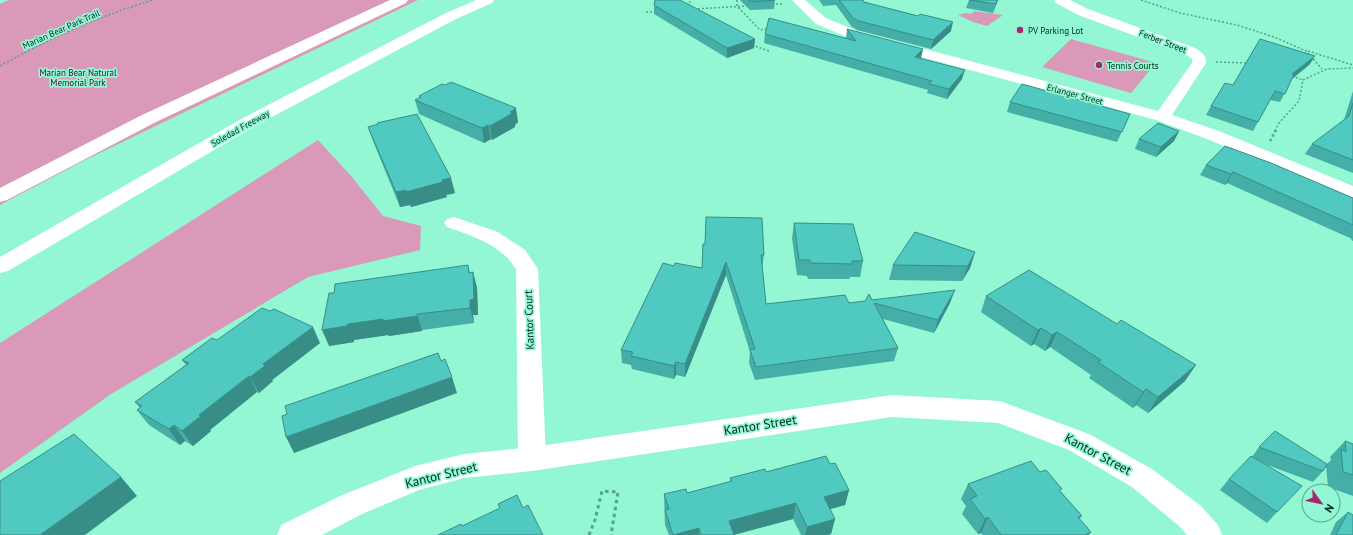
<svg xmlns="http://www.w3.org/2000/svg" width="1353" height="535" viewBox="0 0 1353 535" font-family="'PT Sans',sans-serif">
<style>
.green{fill:#da99b9}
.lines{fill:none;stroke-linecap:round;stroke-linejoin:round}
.path-far2{stroke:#56a388;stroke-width:1.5;stroke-dasharray:2 2;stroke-linecap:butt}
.path-far1{stroke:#56a388;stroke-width:2.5;stroke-dasharray:2.5 2.5;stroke-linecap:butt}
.path{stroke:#56a388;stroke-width:3;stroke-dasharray:3.5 3.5;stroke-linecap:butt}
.minor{fill:#fff;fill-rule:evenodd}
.tertiary{fill:#fff;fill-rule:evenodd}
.motorway{fill:#fff;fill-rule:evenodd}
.wall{fill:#45aea6}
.shaded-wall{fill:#388d87}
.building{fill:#50cac1;stroke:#388d87}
.poi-dot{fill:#a72775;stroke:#92f7d2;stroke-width:1.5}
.labels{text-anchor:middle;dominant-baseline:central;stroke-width:3.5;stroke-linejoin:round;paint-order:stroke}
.far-street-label{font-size:9px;fill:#002c1f;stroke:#92f7d2}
.far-poi-label{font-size:9px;fill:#002c1f;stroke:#92f7d2;text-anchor:start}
.far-park-label{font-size:9px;fill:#4e0233;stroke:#92f7d2}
.street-label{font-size:11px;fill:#002c1f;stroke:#92f7d2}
.near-street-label{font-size:13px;fill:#002c1f;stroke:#92f7d2}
</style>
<rect width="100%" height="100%" fill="#92f7d2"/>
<path class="green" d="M9,0H418L83,161L0,205V4Z
M974,11L1003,15L987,26L973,22L958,15L966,13L971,14Z
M1071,39L1156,63L1131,93L1042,67Z
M318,140L352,177L383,216L421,226L420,250L308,277L111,394L0,473V343Z"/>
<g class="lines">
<path class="path-far2" d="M737,0V6L760,30L767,29
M1141,0L1180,13L1237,25L1274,37L1306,51L1322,69
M772,4H783
M689,7L690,0
M694,9L747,6
M646,12H658
M752,45L769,51
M1308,51L1353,65
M1216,62L1247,63
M0,66C49,39 99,16 153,0
M1292,76L1303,80
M1275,131L1279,123L1299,101L1303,80L1327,69L1353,68"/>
<path class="path-far1" d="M1270,141L1276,130"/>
<path class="path" d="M589,535L595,520L602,491L618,492L611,535"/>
<path class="minor" d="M792,0H805L826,18L857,31L1158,111L1192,63V59L1185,54L1078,15L1056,3L1054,0H1070L1088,9L1195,48C1202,53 1206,54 1206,63L1172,115L1219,131L1353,186V199L1207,139L1156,120L847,37L816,24Z
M454,217L498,232L525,250L538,269L546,459L542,467L532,470L522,467L518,459L516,269C501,245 473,236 447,227L444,223L447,219Z"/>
<path class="tertiary" d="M892,395L1000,401L1089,434L1152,469L1201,506L1218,525L1222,535H1187L1179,526L1132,487L1069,450L998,423L892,417L532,471L464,478L419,490L362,514L322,535H277L281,525L340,496L415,466L464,454L532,447Z"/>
<path class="motorway" d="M390,0H408L406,3L154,123L7,200L0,202V188L142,115Z
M476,0H494L492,3L454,20L255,126L8,271L0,273V257L243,118L444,14Z"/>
</g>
<path class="wall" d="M740,0H775L774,9L750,10Z
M819,0H863L864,2L951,31L931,49L857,30L852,27L836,5L823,6Z
M969,0H998L993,13L966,8Z
M654,5L755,39L754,48L727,58L654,14Z
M847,29L921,58L962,79L947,99L927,93L928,90L764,43L765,34L846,38Z
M1310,64L1292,79L1280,102L1270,100L1253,131L1206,115L1211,106L1233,85Z
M1353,91V173L1305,154L1312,144L1344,120Z
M419,96L518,122L515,125V127L492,140L491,139L484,143L419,114L415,100L420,98Z
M1010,102L1130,114L1117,142L1007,112Z
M368,127L455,193L446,195L447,197L411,207L410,205L400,207L373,141Z
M1179,131L1174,141L1156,157L1135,149L1139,139Z
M1206,165L1353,198V241L1351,240L1352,239L1227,183L1225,185L1200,175Z
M794,223L863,261L860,277H850L849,279H808L807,276L797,275L792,238Z
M703,244L764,255L762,268L766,304L849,303L872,300L950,303L934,333L883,319L898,348L894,361L755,380L749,363L750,352L726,275L685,377L676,375L674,379L632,369L631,365L622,363L621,350L674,266L702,268Z
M975,252L970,268L962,281L889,280L893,265Z
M468,265L470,273L473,272L477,288L478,315H473L474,323L422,330V331L389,336L388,335L354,340V342L329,346Z
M986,296L1185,381L1148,413L1136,405L1133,408L1089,378L1091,375L1050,347L1045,351L1034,344L1031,346L981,312Z
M217,340L320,343L272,380L273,381L259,393L257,392L210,430L211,431L193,446L185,441L180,445L149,425L137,410L140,408L135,402L186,365L182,360Z
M1345,441L1353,444V496L1328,487L1326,466L1323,471L1313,482L1262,463L1277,512L1267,523L1220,490L1229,479L1252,457L1259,447L1327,464L1331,460L1330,457Z
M830,464L849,490L845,505L830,509L835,519L831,534L827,535H801L793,519L734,535H669L665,525L664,494L687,493L730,482V478L766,472Z
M1040,472L1060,491L1082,516L1079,519L1091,532L1089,535H982L981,533L978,534L962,514L966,506L961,499L968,484Z
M1348,512L1353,535H1330L1336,522Z"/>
<path class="shaded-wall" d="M997,0H998L993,13L996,4Z
M953,22L951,31L931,49L933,40Z
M755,39L754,48L727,58V48Z
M923,49L921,58L915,57Z
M1315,56L1310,64L1287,83L1292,74Z
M965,70L962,79L947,99L949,89Z
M516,108L518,122L515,125V127L492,140L490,126Z
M488,125L491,139L484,143L482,128Z
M1179,131L1174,141L1156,157L1161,147Z
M1233,172L1227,183L1225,185L1231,174Z
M451,178L455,193L446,195L447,197L411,207L406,192L442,180Z
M406,190L410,205L400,207L396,192Z
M975,252L970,268L962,281L968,266Z
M726,262V275L685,377V364Z
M473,272L477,288L478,315H473L474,323L470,308V300Z
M955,290L950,303L934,333L938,320Z
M417,314L422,330V331L389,336L388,335L354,340V342L329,346L322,330L348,324Z
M313,327L320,343L272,380L273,381L259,393L250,377L263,364Z
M1041,328L1034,344L1031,346L1038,330Z
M1057,332L1050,347L1045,351L1052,335Z
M676,362V375L674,379V366Z
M1196,365L1185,381L1148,413L1158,397Z
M249,376L257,392L210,430L211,431L193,446L182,431L199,415Z
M452,377L457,393L294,453L286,437Z
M1146,389L1136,405L1133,408L1143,392Z
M174,425L185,441L180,445L169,429Z
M121,477L137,496L85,535H40Z
M849,490L845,505L820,512L824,497Z
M796,503L793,519L733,535L729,521Z
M988,517L981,533L978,534L985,519Z
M835,519L831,534L827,535H805L807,527Z
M699,528V535H674Z"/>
<path class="building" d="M655,0H680L755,39L727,48L654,5Z
M749,0H775L750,2Z
M839,0H863L864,2L918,16L920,14L953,22L933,40L859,21L853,18Z
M969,0H997L996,4Z
M769,18L856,41L847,29L923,49L915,57L965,70L949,89L929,84L932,81L765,34Z
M1260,39L1315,56L1292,74H1294L1285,94L1275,91L1258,122L1211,106L1225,83L1233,85Z
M451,82L516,108L510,112L513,113L490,126L488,125L482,128L415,100L421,97L419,96L442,84L445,85Z
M1022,84L1130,114L1122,132L1010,102Z
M1353,103V160L1312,144L1349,116Z
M417,114L451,178L442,180L443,182L406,192V190L396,192L368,127L378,124L377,123Z
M1158,123L1179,131L1161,147L1139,139Z
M1225,146L1271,163L1353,198V225L1233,172L1231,174L1206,165Z
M706,217L762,218L764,255H761L766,304L845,295L849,303L865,301L869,294L872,300L955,290L938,320L874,303L898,348L756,367L750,350L755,349L726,262L685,364L676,362L674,366L631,356L633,352L621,350L663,263L674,266L675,263L702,268L703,244H705Z
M794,223L853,224L863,261H852V264L811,263L810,260H799Z
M915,232L975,252L968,266L893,265Z
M468,265L469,273L473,272L474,299L470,300V308L417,314V316L383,321V319L348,324L347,326L322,330L329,293H334L335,284Z
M1029,270L1117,324L1121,320L1196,365L1158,397L1146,389L1143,392L1098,362L1101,360L1057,332L1052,335L1041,328L1038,330L986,296Z
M262,308L270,311L274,309L313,327L263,364L265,366L250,377L249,376L199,415L201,416L182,431L174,425L169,429L137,410L142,406L135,402L189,363L182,360L212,338L217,340Z
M438,353L441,361L445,359L452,377L286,437L282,416L287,414L285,406Z
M1275,431L1327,464L1323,471L1259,447Z
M74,434L121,477L40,535H0V481Z
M1345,441L1353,444V475L1343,472L1341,449L1346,452Z
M826,456L830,464L835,463L849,490L824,497L835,519L807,527L796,503L729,521L734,535H701L699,528L673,535L665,510L669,509L664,494L686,489L687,493L732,481L730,478L765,469L766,472Z
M1251,456L1302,486L1277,512L1229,479Z
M1031,461L1040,472L1046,470L1062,489L1059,490L1082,516L1078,517L1091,532L1084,535H1001L988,517L985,519L970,499L977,496L968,484Z
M517,495L523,508L528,505L543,535H438L461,524L462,526L500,508L498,504Z
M1348,512L1353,515V535H1336Z"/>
<g class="poi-dot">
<circle cx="1020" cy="30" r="4"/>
<circle cx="1099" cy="65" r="4"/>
</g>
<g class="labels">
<g class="far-street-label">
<text transform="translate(61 29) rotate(-24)">Marian Bear Park Trail</text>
<text transform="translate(1163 41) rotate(21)">Ferber Street</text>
<text transform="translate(1075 94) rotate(15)">Erlanger Street</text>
<text transform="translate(240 128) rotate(-29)">Soledad Freeway</text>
</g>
<g class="far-poi-label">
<text x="1028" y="30">PV Parking Lot</text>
<text x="1107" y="65">Tennis Courts</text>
</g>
<g class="far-park-label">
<text x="78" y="72">Marian Bear Natural<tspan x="78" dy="10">Memorial Park</tspan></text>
</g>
<g class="street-label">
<text transform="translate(529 320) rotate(-92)">Kantor Court</text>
</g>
<g class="near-street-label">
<text transform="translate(760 425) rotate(-9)">Kantor Street</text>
<text transform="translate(1098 454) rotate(28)">Kantor Street</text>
<text transform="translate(441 475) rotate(-14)">Kantor Street</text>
</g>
</g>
<g transform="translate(1321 503) rotate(123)"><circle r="19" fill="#92f7d2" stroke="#58a68a"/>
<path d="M0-3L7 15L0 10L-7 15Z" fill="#a72775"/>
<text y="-6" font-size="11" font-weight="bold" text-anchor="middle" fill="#002c1f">N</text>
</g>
</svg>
